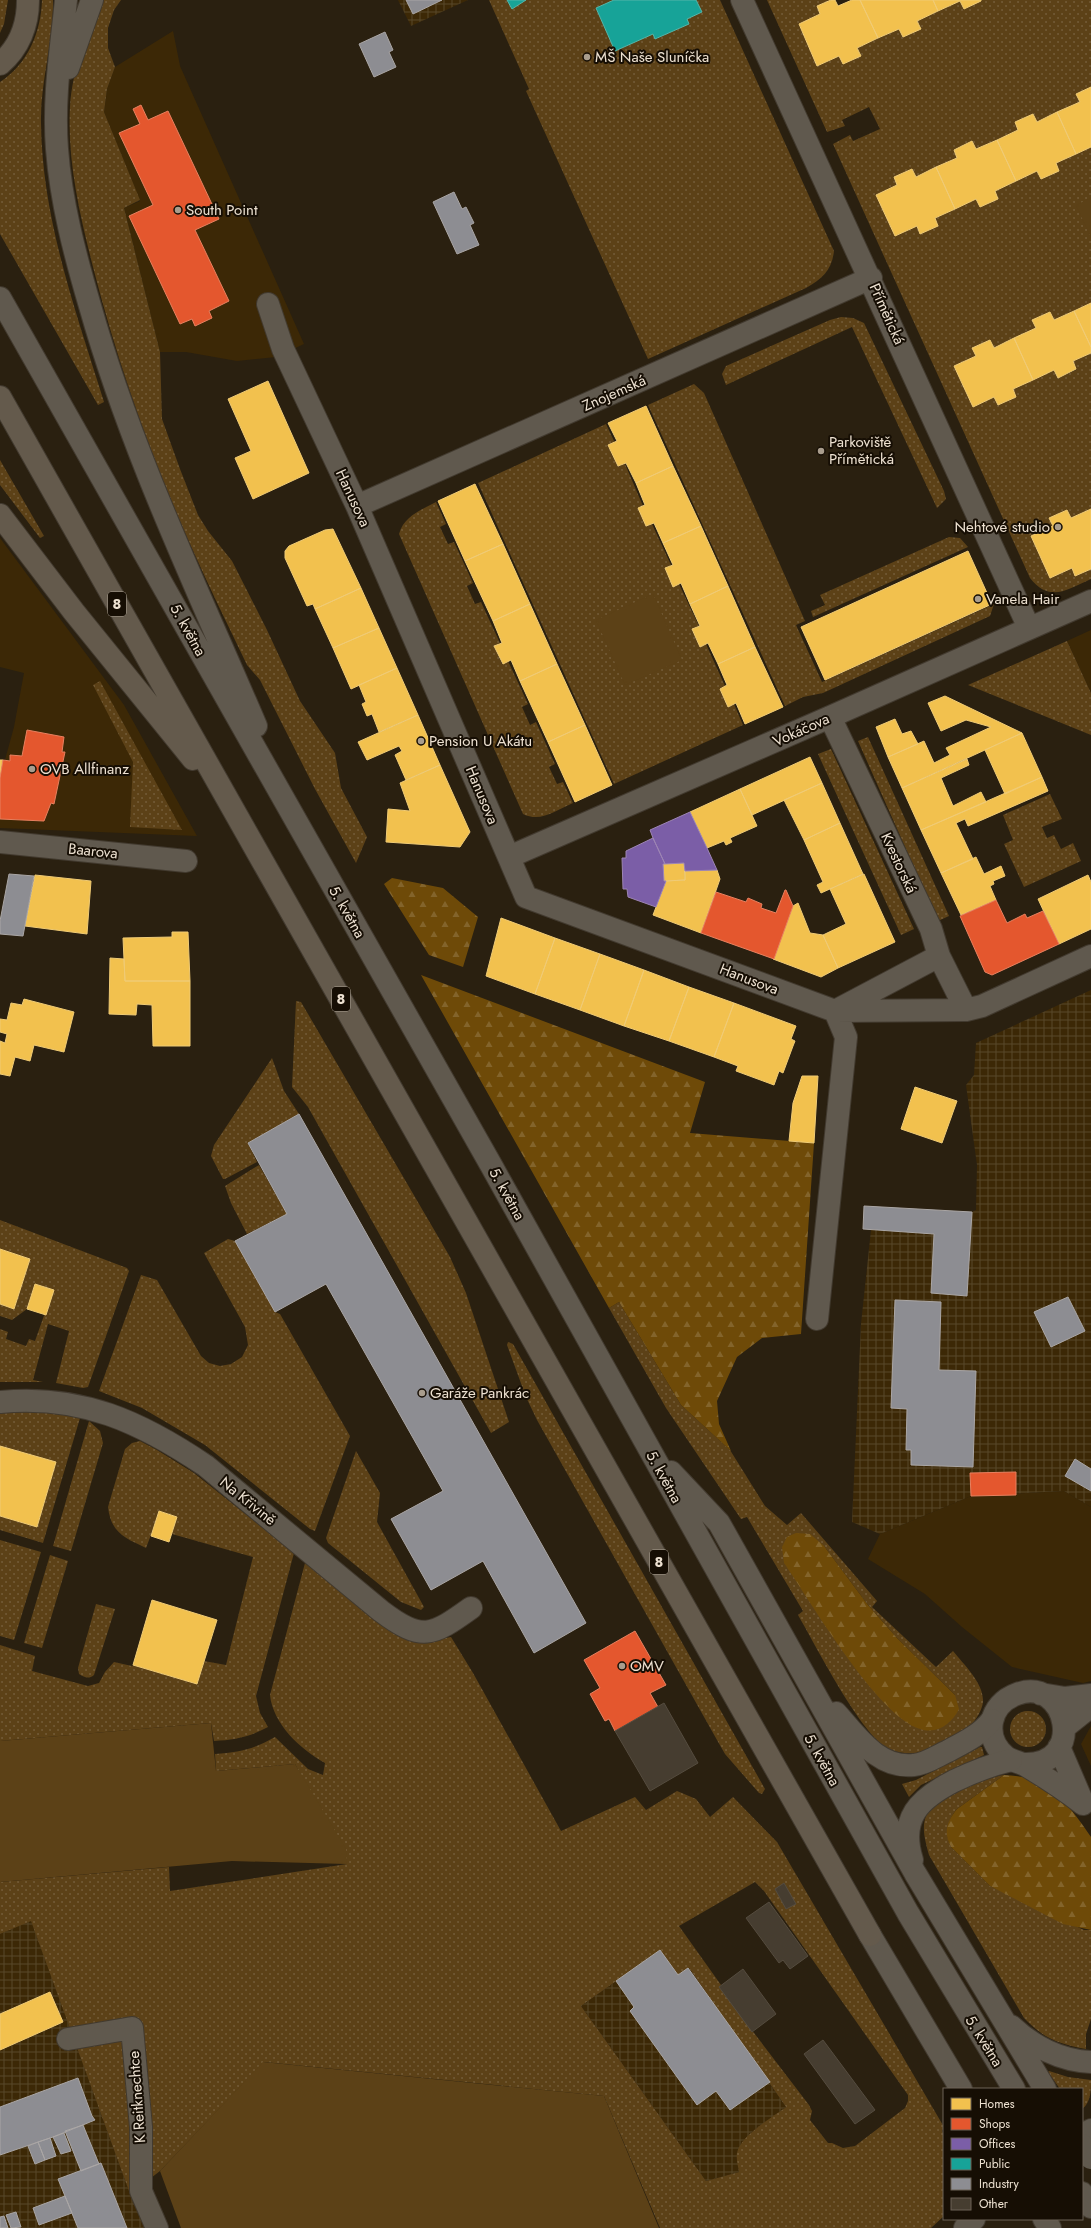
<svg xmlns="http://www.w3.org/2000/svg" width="1091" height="2228" viewBox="0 0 1091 2228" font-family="Jost,sans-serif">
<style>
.built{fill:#3c2806}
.industrial{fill:url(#industrial-grid)}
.grass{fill:url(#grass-dots);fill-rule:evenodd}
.forest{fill:url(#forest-firs)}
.park{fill:#5c4117}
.homes{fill:#f2c14e;stroke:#f0cb75}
.shops{fill:#e4572e;stroke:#e7805f}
.offices{fill:#7b5ea7;stroke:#9d85b4}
.public{fill:#17a398;stroke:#57b6a9}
.industry{fill:#8d8d92;stroke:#aaa6a5}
.building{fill:#463d30;stroke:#554c3f}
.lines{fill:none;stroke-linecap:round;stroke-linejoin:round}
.minor-casing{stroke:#423a2f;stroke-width:24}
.secondary-casing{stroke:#423a2f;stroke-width:24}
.trunk-casing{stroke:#423a2f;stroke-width:24}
.minor{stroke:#60594e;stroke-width:22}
.secondary{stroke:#60594e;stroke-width:22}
.trunk{stroke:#645a4c;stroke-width:22}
.secondary-bridge-casing{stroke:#423a2f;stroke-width:24;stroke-linecap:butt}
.secondary-bridge{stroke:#60594e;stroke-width:22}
.poi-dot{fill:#a99d8d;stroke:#160e04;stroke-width:1.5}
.labels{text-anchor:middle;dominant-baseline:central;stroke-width:4;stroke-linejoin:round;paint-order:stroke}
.shield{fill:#160e04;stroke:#aca294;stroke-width:1}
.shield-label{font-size:14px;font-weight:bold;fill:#ede1d1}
.poi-label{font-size:15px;fill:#ede1d1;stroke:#160e04;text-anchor:start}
.street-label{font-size:15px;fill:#ede1d1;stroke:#160e04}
</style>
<defs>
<pattern id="industrial-grid" width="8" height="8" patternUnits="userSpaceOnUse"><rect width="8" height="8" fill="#3c2806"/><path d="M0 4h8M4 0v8" fill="none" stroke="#584729"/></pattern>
<pattern id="grass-dots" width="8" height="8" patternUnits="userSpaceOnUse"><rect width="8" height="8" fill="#5c4117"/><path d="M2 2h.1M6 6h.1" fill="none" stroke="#745c38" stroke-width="1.8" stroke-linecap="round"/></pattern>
<pattern id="forest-firs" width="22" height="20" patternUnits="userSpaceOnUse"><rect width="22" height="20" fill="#6e4a08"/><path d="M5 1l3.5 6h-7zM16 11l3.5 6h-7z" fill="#83642b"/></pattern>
</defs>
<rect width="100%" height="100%" fill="#2a2010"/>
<path class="built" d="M173,31L180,66L304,344L276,357L237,361L186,352H160L124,208L140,201L104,112L107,89L115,67Z
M0,538L124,705L197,836L0,828V778L14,727L24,673L0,667Z
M1091,630V693L1067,641Z
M1064,1491L1091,1507V1681L1083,1683L1012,1667L962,1627L925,1594L868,1559L880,1534L971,1496Z
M1091,1726V1766L1081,1744Z"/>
<path class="industrial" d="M398,0H468L411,26Z
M1091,990V1507L1064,1491L971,1496L880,1534L852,1522L861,1324L871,1230L863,1229L864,1206L972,1212L976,1210L977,1165L966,1085L974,1075L976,1043Z
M31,1920L130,2194L145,2228H0V1934Z
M660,1950L688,1968L786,2107L752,2132L737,2153L739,2172L706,2181L581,2006Z"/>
<path class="grass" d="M0,0H8L4,24L0,33Z
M42,0H53C54,41 40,82 41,123C42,219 76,312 104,402L98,405L0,234V82C28,64 41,32 42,0Z
M103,0H121L114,10L108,28V48L115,67L107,89L104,112L140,200L124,208L160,352L162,419L180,469L198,515L208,531L232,561L267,630L300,701L335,753L341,788L367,837L356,863L315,789L260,680L247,665C228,625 208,585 190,544C150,455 117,361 93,267C80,215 67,161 70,107C72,70 87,33 103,0Z
M489,0H507L512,9L526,0H614L596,8L615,51L653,34L656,39L689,24L687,19L702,12L696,0H720L834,251C832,270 822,279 806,288L648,359L526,91L529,89Z
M767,0H831L817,6L820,14L799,25L818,66L839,56H861L857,48L899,29L921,28L917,21L960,1L964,9L981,0H1091V87L1076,94L1080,102L1037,122L1033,114L1015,122L1018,130L976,149L972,142L954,150L957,158L916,177L912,169L894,177L897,185L876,195L895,236L917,226L920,234L938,226L935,218L976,199L980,207L998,199L995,191L1037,171L1041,179L1059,171L1056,163L1091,147V303L1054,320L1050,312L1032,320L1036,328L994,348L990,340L973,347L976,356L954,366L973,407L994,397L998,405L1016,397L1013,389L1054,370L1058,378L1076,370L1073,361L1091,353V509L1071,518L1067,510L1049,518L1053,526L1031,536L1050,577L1072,568L1075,576L1091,569V579C1066,590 1050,603 1030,578L833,144L850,135L853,141L880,129L869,107L842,120L845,126L827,132Z
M841,317L853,318L864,323L944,491L946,499L937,508L852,327L726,385L722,374L726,366L830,320Z
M694,384L704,393L805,621L796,625L822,682L994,604L990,616L823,693L803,697L785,706L648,405Z
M606,424L615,443L609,446L618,466L625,464L643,506L638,508L646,526L652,524L671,565L665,569L673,586L679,584L699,626L692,630L700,647L706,644L725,686L720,689L728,707L734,704L743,725L614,784L478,483Z
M0,460L44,536L40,538L0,485Z
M436,502L446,524L440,527L448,544L454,542L473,583L467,586L475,604L481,602L500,643L494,646L502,664L508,661L528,704L522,707L530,725L536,722L555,764L549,767L557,784L563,782L573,803C556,810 541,823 523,814L399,534C404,516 421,510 436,502Z
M949,537L960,538L968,547L813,617L811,611L825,605L820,595Z
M1067,641L1091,693V735L968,685Z
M100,681L182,830L130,827L133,762L93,685Z
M868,737L949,916L938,921L858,741Z
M831,749L914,929L901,935L818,754Z
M1050,794L1062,819L1042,827L1047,838L1054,835L1061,849L1073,843L1081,861L1024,887L1004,844L1013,840L1003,815Z
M296,1001L301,1002L450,1257L466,1293L509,1422L491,1433L308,1107L292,1087Z
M272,1058L284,1091L299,1114L248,1143L257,1162L225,1179H223L211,1156L214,1145Z
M259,1165L287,1214L247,1234L231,1203L225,1186Z
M0,1220L127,1268L129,1271L88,1387L83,1388L56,1383L69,1331L48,1324L33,1380L43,1382H0V1329L8,1332L6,1339L26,1346L29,1339L35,1341L53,1290L36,1284L27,1309L12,1320L0,1316V1304L14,1309L30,1259L0,1249Z
M228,1239L235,1241L275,1312L280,1314L350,1436L315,1531L310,1529L205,1445L142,1408L99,1391L141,1275L157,1280L201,1356L209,1363L220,1366L231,1364L242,1357L248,1345L245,1327L204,1253Z
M619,1302L681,1405L730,1450L765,1506L787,1525L801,1513L877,1601L872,1607L936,1667L953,1651C964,1665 984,1683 983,1702C982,1712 973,1724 966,1730C957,1737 927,1751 916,1753C908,1754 897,1753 889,1749C862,1737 815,1644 798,1615L803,1611L747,1517L741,1519L666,1408L609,1308ZM824,1546L868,1605L897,1638L955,1695L920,1729Z
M508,1342L513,1344L765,1789L762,1794L759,1793L725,1754L717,1740L537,1420L526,1397L507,1345Z
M43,1411L80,1418L43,1543L0,1530V1516L37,1527L55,1463L0,1446V1412Z
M89,1421L100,1431L103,1443L71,1551L53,1546Z
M140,1441L157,1450L194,1473L294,1553L256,1696L260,1713L268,1727C250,1737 234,1740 214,1741L211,1723L0,1741V1645L35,1656L32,1671L88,1686L99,1683L105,1672L114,1662L132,1666L133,1665L197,1684L204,1661L226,1665L253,1557L172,1534L177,1517L160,1511L146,1548C125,1538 111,1533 108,1507L125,1449L132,1443Z
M356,1451L380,1493L377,1522L424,1607L421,1610L401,1602L328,1543L326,1538Z
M0,1540L41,1552L14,1640L0,1636Z
M50,1555L68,1561L42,1648L24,1643Z
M305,1563L387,1627L432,1640L451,1637L473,1673L561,1831L635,1797L646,1810L677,1791L696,1799L710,1817L733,1797L777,1842L944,2127L942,2131L944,2135V2216L931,2228H660L604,2096L264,2062L160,2171L130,2194L31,1921L0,1934V1882L169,1867L170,1891L347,1864L295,1764L216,1771L215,1754C240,1752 254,1749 275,1737L308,1769L323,1775L325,1763C300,1749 273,1724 270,1695ZM755,1882L764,1891L908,2095V2101L905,2108L855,2146L843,2148L832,2143H828L810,2120L812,2111L809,2105L719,1987L721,1985L679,1926ZM660,1950L678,1975L689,1968L786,2107C773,2117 740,2136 737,2153C736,2159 738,2166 739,2172L706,2181L581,2006Z
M96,1604L115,1609L94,1675C89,1679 85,1678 79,1674L78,1668Z
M1010 1729a18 18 0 1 1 36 0a18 18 0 1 1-36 0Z
M980,1747H982L984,1755L921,1785L909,1797L902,1784L916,1780Z
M1004,1775L957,1809C948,1819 944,1835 951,1847L990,1886L1084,1930H1091V2019L1086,2034V2049C1059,2044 1044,2039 1024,2018L929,1855C926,1843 921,1829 926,1816C933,1799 986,1777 1004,1775Z
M1049,2071L1068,2077L1091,2080C1091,2090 1091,2103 1082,2109V2089H1060L1048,2072Z"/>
<path class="forest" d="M392,878L443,888L478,917L463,967L429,955L384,884Z
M421,975L705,1082L690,1133L814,1143L801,1334L762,1338L737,1357L717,1401L719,1424L731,1451L681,1405L619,1302L609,1308Z
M796,1533L810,1534L824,1546L868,1605L897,1638L955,1695L959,1709C952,1723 938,1735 920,1729C877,1716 811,1602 784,1563L782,1547L787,1537Z
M1004,1775C1019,1776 1036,1778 1049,1787C1061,1794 1083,1825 1091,1837V1930L1063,1924L990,1886L951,1847C943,1833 947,1821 957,1809Z"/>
<path class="park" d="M1091,198V238L1076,205Z
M653,594L682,660L625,685L596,620Z
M211,1723L216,1771L295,1764L346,1849L347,1864L232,1861L0,1882V1741Z
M263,2062L604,2096L659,2228H181L160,2171Z"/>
<path class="homes" d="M831,0H835L838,6L852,0H860L878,38L857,48L861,56L843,64L839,56L817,66L799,24L820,14L817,6Z
M860,0H933L938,11L917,21L921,29L903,37L899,29L878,38Z
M933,0H981V1L964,9L960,1L938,11Z
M1091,87V147L1076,154L1057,112L1080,102L1076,94Z
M1057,112L1076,154L1056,163L1059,171L1041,179L1037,171L1016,181L997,140L1018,130L1015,122L1033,114L1037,122Z
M997,140L1016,181L995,191L998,199L980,207L976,199L955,209L936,167L957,158L954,150L972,141L976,149Z
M936,167L955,209L935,218L938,226L920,234L917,226L895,236L876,195L897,185L894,177L912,169L916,177Z
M1091,303V347L1074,311Z
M1074,311L1091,347V353L1073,361L1076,369L1058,378L1054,370L1033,380L1014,338L1036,328L1032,320L1050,312L1054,320Z
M1014,338L1033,380L1013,389L1016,397L998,405L994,397L973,407L954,366L976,356L972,348L990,340L994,348Z
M268,381L309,473L253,499L235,458L251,451L228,399Z
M646,406L673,466L636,483L626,463L618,466L608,445L617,441L608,423Z
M673,466L701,526L663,543L654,523L646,526L638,508L645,505L636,483Z
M475,484L503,544L465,561L438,501Z
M1091,509V569L1075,576L1072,568L1050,578L1031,536L1053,526L1049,518L1067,510L1071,518Z
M701,526L728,586L690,604L681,583L673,587L665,568L673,565L663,543Z
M333,529L361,588L315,609L313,604L307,606L285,558V551L289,546L325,530Z
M503,544L530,604L493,621L465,561Z
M968,551L992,604L825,680L801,627Z
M728,586L755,647L718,664L708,643L700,647L692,629L700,626L690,604Z
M361,588L379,628L333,648L315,609Z
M530,604L557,664L520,681L511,660L503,664L494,646L502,643L493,621Z
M379,628L397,668L351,689L333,648Z
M755,647L783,707L745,724L736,703L728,707L720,689L727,685L718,664Z
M557,664L585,725L548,742L520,681Z
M397,668L418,715L379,732L372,714L367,716L362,704L366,702L359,685Z
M945,696L1022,733L902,788L888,757L924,741L934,763L950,755L946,748L991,727L966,720L941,731L928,703Z
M418,715L440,765L406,780L395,755L402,751L399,746L367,760L358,742Z
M895,719L902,734L911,731L918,744L888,757L876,727Z
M585,725L612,785L575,802L548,742Z
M1022,733L1042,777L1005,794L985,750Z
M810,757L822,783L752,815L740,789Z
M967,759L969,765L941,778L953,806L981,792L986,802L921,830L902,788Z
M0,760H3L0,778Z
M440,765L470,832L460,847L386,842L388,809L410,811L400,783Z
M1042,777L1048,791L968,826L965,819L956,823L973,859L941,873L921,830Z
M822,783L840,823L804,840L784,800Z
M740,789L757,826L730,838L732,842L726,845L724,841L707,848L690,812Z
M840,823L863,874L821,893L817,885L823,882L804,840Z
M976,857L984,874L1001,866L1005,876L993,881L994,884L990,886L996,900L961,915L941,873Z
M684,863L685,880L664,881L663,864Z
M717,870L720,879L701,933L653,915L666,881L685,880V871Z
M864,874L895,942L838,968L823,935L846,924L830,889Z
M35,875L91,881L87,934L25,926Z
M1088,875L1091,882V929L1059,944L1038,899Z
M798,903L810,933L823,935L838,968L821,977L773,959L793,906Z
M501,918L555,938L535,994L486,976Z
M172,932H188L190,981H125L123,938L172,937Z
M555,938L600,954L580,1010L535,994Z
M600,954L644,970L624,1026L580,1010Z
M110,958L124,959L125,981H190V1046H153L152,1005L137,1004L136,1015L109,1014Z
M644,970L689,987L669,1041L624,1026Z
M689,987L734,1003L714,1057L669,1041Z
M24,999L74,1012L64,1052L34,1045L30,1061L15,1057L10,1076L0,1074V1041L5,1043L7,1034L0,1032V1019L7,1020L11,1003L22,1005Z
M734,1003L796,1026L791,1039L795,1041L793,1046L783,1073L779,1071L774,1085L736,1071L738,1066L714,1057Z
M802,1076H818L814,1143L789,1141L793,1103Z
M915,1087L957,1101L942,1143L901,1129Z
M0,1249L30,1259L14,1309L0,1304Z
M35,1284L54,1290L46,1315L27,1309Z
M0,1446L56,1462L37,1527L0,1516Z
M159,1511L177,1517L169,1542L151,1536Z
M152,1600L217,1620L197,1684L133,1665Z
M50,1992L63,2022L0,2050V2014Z"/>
<path class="shops" d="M141,105L148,120L168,111L219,219L195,230L229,301L209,311L212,318L195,326L192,319L180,324L129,216L153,205L119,133L140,124L133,109Z
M27,730L64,737L62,752H65L54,804L51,803L44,821L0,819V778L3,760L10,761V755L22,756Z
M785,890H786L793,906L774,959L701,933L716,892L746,902L748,898L762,904L761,908L776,913Z
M996,900L1007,923L1025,914L1027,918L1043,911L1059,944L992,975L985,972L960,916Z
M1016,1472V1495L971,1496L970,1473Z
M635,1631L666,1685L650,1693L658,1707L615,1731L609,1719L605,1721L590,1694L600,1688L584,1660Z"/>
<path class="offices" d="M690,812L707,848L717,870L685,871L684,863L665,864L653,838L650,830Z
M653,838L665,864H663L664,881H666L656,907L628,897L627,889H623L622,858H626V851Z"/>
<path class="public" d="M507,0H526L512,9Z
M614,0H696L702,12L687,19L689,24L655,39L653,34L615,51L596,8Z"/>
<path class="industry" d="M406,0H442L413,14Z
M385,32L393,50L389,52L396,67L374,77L359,44Z
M454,192L462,209L466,207L474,223L470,225L479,245L457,254L433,202Z
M9,874L34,876L23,936L0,934V921Z
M299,1114L586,1623L534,1653L483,1561L431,1590L391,1519L443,1491L326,1284L275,1312L235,1241L287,1214L248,1143Z
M864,1206L972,1212L967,1296L931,1293L934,1234L863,1229Z
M1068,1297L1085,1331L1051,1347L1034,1312Z
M895,1300L941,1302L939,1370L976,1371L973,1467L911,1465V1450H906L907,1409L891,1408Z
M1075,1459L1091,1469V1491L1065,1476Z
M660,1950L678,1975L688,1968L770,2082L730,2110L716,2091L697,2105L630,2011L634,2007L616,1981Z
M78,2078L92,2116L95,2120L53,2137L0,2155V2107Z
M83,2125L99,2164L81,2171L65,2131Z
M64,2133L71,2151L61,2154L53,2137Z
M50,2138L56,2156L45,2160L38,2142Z
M38,2142L45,2160L35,2164L28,2146Z
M101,2163L127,2228H78L58,2179Z
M65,2196L72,2213L39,2225L33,2208Z
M16,2212L21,2227L11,2228L6,2215Z
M4,2216L8,2228H0V2217Z"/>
<path class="building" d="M664,1703L698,1763L650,1791L615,1731Z
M784,1883L796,1904L786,1909L775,1889Z
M769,1902L808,1956L790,1969L783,1960L779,1963L746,1918Z
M743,1969L776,2014L752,2032L719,1987Z
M823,2040L875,2110L855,2124L804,2054Z"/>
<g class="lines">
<defs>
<path id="minor" d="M742,0L1029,628
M268,304L283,349L357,506L526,897L835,1011L966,1010L982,1006L1091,956
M357,506L871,278
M830,717L931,929L939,956L966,1010
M0,842L186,861
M509,857L830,717L1091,601
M817,1319L846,1037L835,1011L939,956
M0,1402C81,1394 141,1422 206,1466L381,1611C422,1642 432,1636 471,1608
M1041,1694L1065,1698L1091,1695
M1065,1727L1091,1706
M1059,1747L1083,1803
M1024,1764C1088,1766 1067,1675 1017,1694C989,1704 982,1737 1006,1757C1012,1761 1019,1762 1025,1765C1045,1777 1065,1790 1083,1804
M68,2039L132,2028L141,2127V2191L157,2228"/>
<path id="secondary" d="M66,0C61,50 53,98 57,149C61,202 75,255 90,306C131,451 197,588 256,726
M68,68L92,0
M0,298L491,1165L908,1913L1014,2089
M671,1472L719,1523L915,1873L1045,2089
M836,1713C857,1736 878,1769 914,1765C926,1764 937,1756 948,1751C965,1742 980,1735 992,1720
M912,1860C899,1818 919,1799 954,1781C973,1772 990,1765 1011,1760
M870,1935L961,2089
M1011,2026C1032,2046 1061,2061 1091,2062
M1082,2135L1091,2130
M1082,2193L1091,2207
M1044,2219L1050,2228
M965,2228L974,2219"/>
<path id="trunk" d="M0,64C19,48 28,25 28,0
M0,397L870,1935
M0,515L74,612L193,759"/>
</defs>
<use href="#minor" class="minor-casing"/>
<use href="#secondary" class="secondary-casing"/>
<use href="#trunk" class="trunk-casing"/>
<use href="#minor" class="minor"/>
<use href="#secondary" class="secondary"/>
<use href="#trunk" class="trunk"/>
<defs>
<path id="secondary-bridge" d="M1082,2145L1091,2158"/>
</defs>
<use href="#secondary-bridge" class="secondary-bridge-casing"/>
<use href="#secondary-bridge" class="secondary-bridge"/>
</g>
<g class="poi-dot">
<circle cx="587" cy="57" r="4"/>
<circle cx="178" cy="210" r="4"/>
<circle cx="821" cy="451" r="4"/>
<circle cx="1058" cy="527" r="4"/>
<circle cx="978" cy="599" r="4"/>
<circle cx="421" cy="741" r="4"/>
<circle cx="32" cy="769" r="4"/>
<circle cx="422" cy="1393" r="4"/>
<circle cx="622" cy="1666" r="4"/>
</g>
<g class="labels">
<g class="shield">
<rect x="108" y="592" width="18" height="24" rx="3"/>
<rect x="332" y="987" width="18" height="24" rx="3"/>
<rect x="650" y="1550" width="18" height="24" rx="3"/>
</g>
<g class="shield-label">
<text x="117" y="604">8</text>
<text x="341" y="999">8</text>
<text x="659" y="1562">8</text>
</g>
<g class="poi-label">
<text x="595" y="57">MŠ Naše Sluníčka</text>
<text x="186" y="210">South Point</text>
<text x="829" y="442">Parkoviště<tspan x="829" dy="17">Přímětická</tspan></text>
<text x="1050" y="527" text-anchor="end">Nehtové studio</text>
<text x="986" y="599">Vanela Hair</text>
<text x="429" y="741">Pension U Akátu</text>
<text x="40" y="769">OVB Allfinanz</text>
<text x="430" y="1393">Garáže Pankrác</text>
<text x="630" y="1666">OMV</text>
</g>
<g class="street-label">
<text transform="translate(887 314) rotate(66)">Přímětická</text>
<text transform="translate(614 393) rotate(-24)">Znojemská</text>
<text transform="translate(353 498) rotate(65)">Hanusova</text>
<text transform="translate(188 630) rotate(61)">5. května</text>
<text transform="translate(801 730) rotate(-24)">Vokáčova</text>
<text transform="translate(482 795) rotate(67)">Hanusova</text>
<text transform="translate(93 851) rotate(6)">Baarova</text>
<text transform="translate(899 863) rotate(65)">Kvestorská</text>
<text transform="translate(347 912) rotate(60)">5. května</text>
<text transform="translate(749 979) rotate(21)">Hanusova</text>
<text transform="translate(507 1194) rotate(61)">5. května</text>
<text transform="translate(664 1477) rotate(61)">5. května</text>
<text transform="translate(248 1501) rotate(39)">Na Křivině</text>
<text transform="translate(822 1760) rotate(61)">5. května</text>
<text transform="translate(984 2041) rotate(58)">5. května</text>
<text transform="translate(137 2097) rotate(-94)">K Reitknechtce</text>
</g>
</g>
<rect x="943" y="2088" width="140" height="132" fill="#160e04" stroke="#6c6256"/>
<rect x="951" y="2098" width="20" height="12" fill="#f2c14e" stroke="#6c6256"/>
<text x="979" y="2108" font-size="12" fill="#ede1d1">Homes</text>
<rect x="951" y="2118" width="20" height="12" fill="#e4572e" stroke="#6c6256"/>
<text x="979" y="2128" font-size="12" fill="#ede1d1">Shops</text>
<rect x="951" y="2138" width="20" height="12" fill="#7b5ea7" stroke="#6c6256"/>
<text x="979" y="2148" font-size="12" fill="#ede1d1">Offices</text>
<rect x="951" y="2158" width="20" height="12" fill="#17a398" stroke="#6c6256"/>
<text x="979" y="2168" font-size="12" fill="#ede1d1">Public</text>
<rect x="951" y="2178" width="20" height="12" fill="#8d8d92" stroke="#6c6256"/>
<text x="979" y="2188" font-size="12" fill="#ede1d1">Industry</text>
<rect x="951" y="2198" width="20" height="12" fill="#463d30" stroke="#6c6256"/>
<text x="979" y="2208" font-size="12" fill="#ede1d1">Other</text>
</svg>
